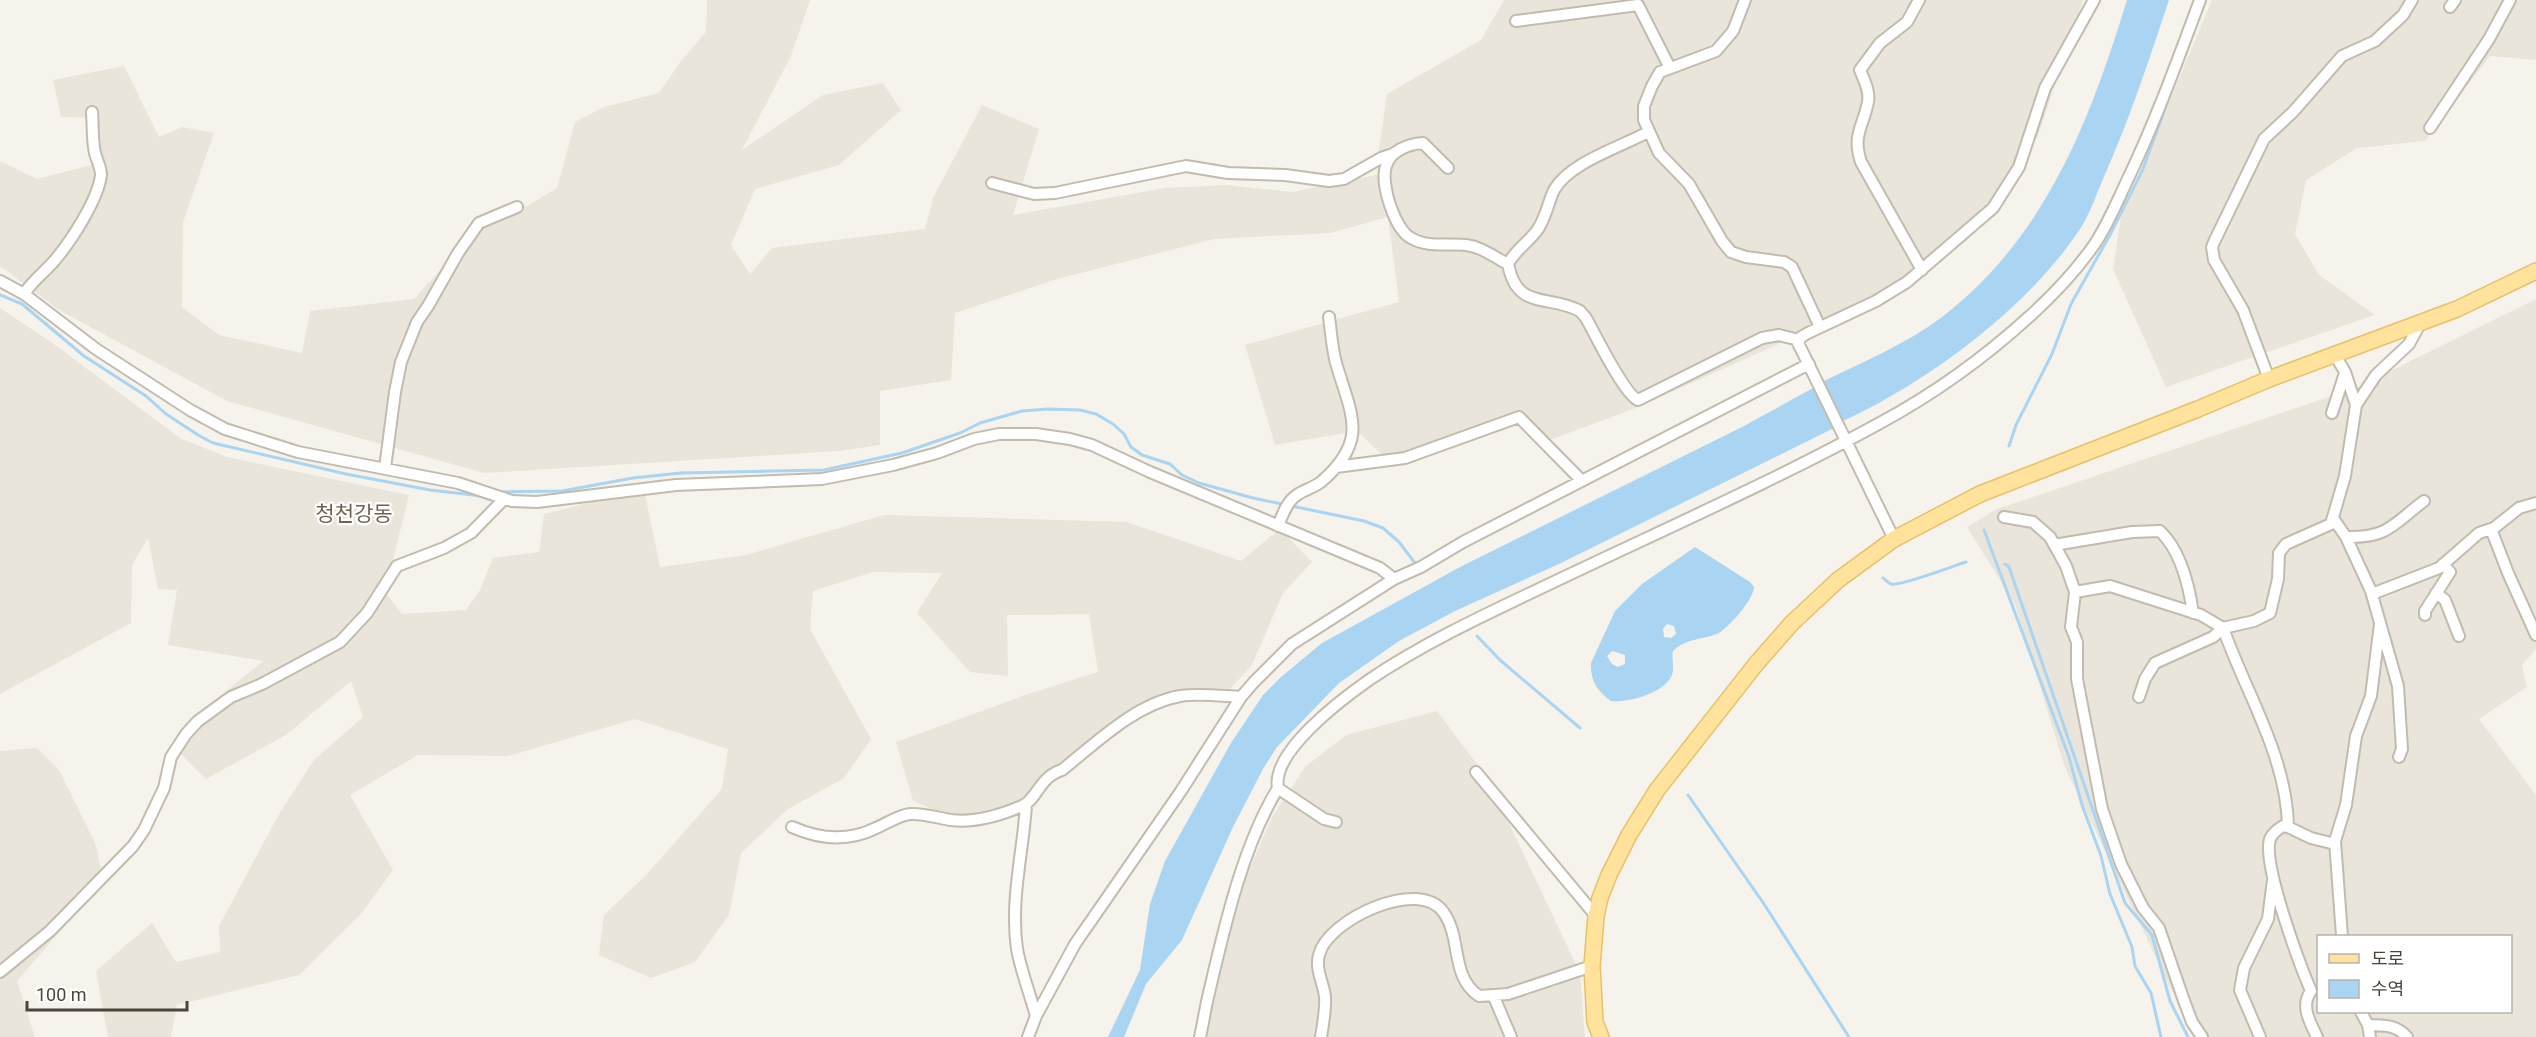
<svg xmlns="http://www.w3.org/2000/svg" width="2536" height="1037" viewBox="0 0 2536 1037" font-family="Roboto,'Noto Sans KR',sans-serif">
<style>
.residential{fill:#eae5da;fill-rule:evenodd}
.water{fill:#a9d4f2;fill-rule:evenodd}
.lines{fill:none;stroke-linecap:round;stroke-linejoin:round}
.stream{stroke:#a9d4f2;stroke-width:3}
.minor-casing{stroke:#c2bbae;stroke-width:14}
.primary-casing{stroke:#e6c16a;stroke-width:18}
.minor{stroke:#fff;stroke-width:10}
.primary{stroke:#ffe39c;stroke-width:15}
.labels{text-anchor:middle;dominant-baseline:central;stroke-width:4.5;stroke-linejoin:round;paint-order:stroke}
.quarter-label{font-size:21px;fill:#6e6250;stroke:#fff}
</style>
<rect width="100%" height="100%" fill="#f6f3ec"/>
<path class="residential" d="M707,0H810L791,56L742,150L823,95L883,83L901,110L839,165L755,189L731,245L750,274L772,248L925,229L933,198L982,105L1039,129L1013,215L1165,188L1226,185L1292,192L1381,174L1378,157L1387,94L1481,40L1504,0H2083L2038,136L1964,239L1835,319L1633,409L1539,444L1529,420L1392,464L1357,431L1275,445L1245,345L1399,302L1388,217L1330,233L1214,239L1057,279L955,313L951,380L880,391V445L839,451L484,473L227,401L59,310L0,266V161L37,179L103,162L94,118L61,117L53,80L124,66L159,137L182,127L214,133L183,222L182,307L219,335L302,353L310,311L414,299L488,217L529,205L557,188L575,122L604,107L659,93L681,61L706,32Z
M2212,0H2536V60L2490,56L2425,141L2357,148L2306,180L2295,234L2319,275L2375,315L2166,387L2113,269L2121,216Z
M2536,299V649L2522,665L2527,687L2479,719L2536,795V1037H2194L2064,765L2015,604L1967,527L1997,509L2358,387ZM2318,936H2510V1012H2318Z
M0,308L51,342L180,438L227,457L409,495L385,592L402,614L466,610L480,590L493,558L539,552L544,514L644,489L660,567L746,555L884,515L1127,522L1241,561L1280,529L1312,562L1283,593L1252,665L1220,700L1143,702L1084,750L1026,803L973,826L913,801L896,742L1028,694L1098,672L1089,614L1007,615L1008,676L970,672L917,613L942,573L873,572L813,591L810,629L871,739L844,778L788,809L741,853L729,915L695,962L651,978L599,955L604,915L647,874L722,789L728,749L635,719L508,756L418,755L350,795L393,870L361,914L299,975L177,1005L171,1037H108L96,971L152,923L176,962L220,952L219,926L279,814L314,760L363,717L351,681L286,735L206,779L176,749L202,711L263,661L168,645L177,590L158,589L148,538L132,565L131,623L0,694Z
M1437,711L1488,779L1580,973L1585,1037H1196L1220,970L1239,893L1272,817L1305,767L1346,735Z
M37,748L59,770L96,845L103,881L17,981L35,1037H0V751Z"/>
<path class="water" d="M2127,0H2169C2149,60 2129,121 2103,179C2096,195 2090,214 2080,229C2028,308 1928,382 1843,421L1822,382C1861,363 1908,343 1942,317C2046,237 2090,120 2127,0Z
M1813,388L1834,428L1559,564L1455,611L1399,641L1339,683L1277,747L1263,769L1233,827L1182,940L1146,984L1124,1037H1108L1140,970L1150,904L1165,861L1231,743L1263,695L1281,677L1322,643L1462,566L1744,426Z
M1695,547L1750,582L1754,587C1754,599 1728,629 1717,634C1701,640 1687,638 1673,651C1671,659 1675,668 1672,675C1665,693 1628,703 1611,701C1597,691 1590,680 1591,663L1615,611L1642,584ZM1667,624L1674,626L1676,634L1671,638L1664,637L1663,629ZM1612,651L1625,655V664L1618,667L1612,664L1607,656Z"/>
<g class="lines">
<path class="stream" d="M0,295L22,304L84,356L146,396L166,414L198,435L213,443L346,474L430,490L482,496
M2009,446L2016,425L2052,354L2071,304L2111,233L2143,169L2168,100
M497,492L562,491L633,478L681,473L824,470L902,453L960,433L980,423L1022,411L1048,409L1080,410L1096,414L1113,424L1124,434L1131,447L1142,455L1170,464L1182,475L1199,483L1253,498L1364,521L1383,528L1399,542L1415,563
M1984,530L2069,757L2082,805L2101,856L2110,894L2132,947L2135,966L2151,993L2161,1037
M2005,564L2009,567L2125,903L2152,935L2170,1001L2188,1037
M1883,578C1886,580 1888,583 1891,584C1899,587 1953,566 1966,562
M1477,636L1500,660L1580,728
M1688,795L1764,904L1849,1037"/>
<defs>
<path id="minor" d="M1745,0L1733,31L1716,51L1660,72L1652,86L1644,106V120L1659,153L1689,184L1722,241L1731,252L1746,257L1784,262L1792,267L1820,327
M1919,0L1907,22L1880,43L1860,70C1864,80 1870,91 1868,102C1863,127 1852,135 1861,162L1922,270
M2450,7L2455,0
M1516,21L1638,5L1670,68
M2430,128L2489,39L2510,0
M1648,132C1621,147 1570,162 1554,190C1548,203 1546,217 1538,229C1529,242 1515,250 1508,264C1517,311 1548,294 1580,311L1586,318C1595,334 1624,394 1638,400L1762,338L1779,335L1799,340
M1448,168L1423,143C1408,144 1390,151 1386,166C1380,184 1395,230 1411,238C1428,248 1447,243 1466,245C1482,247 1494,257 1508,264
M992,183L1034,194L1055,193L1186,166L1228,173L1285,175L1329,181L1344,179L1381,158L1393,154
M0,281L24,294L96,349L190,410L225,429L298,452L458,483L512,501L537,502L676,485L822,479L893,465L937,453L974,439L999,434H1036L1070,439L1092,445L1150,472L1380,568L1394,579
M24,294C33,280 45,272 55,260C71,241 98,200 101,175C101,167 97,161 95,153C92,140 93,125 92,112
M2269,379L2243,310L2214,260L2212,247L2214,242L2264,139L2293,112L2342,56L2375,41L2403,15L2412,0
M2356,405L2376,375L2409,344L2421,322
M2332,413L2345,373
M1336,467L1405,458L1519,417L1582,481
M385,468L395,392L401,362L417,322L428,306L458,253L479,223L517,207
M2004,517L2033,522L2050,537L2066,566L2075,592L2071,627L2077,642V679L2102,809L2121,864L2143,908L2159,928L2183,998L2192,1022L2202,1037
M2333,518L2346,537L2371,591L2398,686L2402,749L2399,757
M1278,526C1282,516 1287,501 1297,495C1304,490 1313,488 1321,482C1370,440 1351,415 1336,363C1332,348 1331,332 1329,317
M2491,529L2508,573L2536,635
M2346,537C2389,538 2393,524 2424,501
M1894,539L1803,353L1798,343L1801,337L1808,333L1876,301L1907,282L1993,208L2019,167L2045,88L2094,0
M2054,545L2132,532L2160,531C2180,550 2189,585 2193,613
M2075,592L2110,586L2201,615L2223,628L2254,621L2270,613L2278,579L2279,553L2286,544L2331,524L2345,476L2356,405L2345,372L2335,355
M2436,593L2445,600L2459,636
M2372,594L2439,568L2479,533L2494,528L2519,508L2536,503
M2425,615V611L2450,572L2443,564
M2139,697L2145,679L2155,663L2213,637L2223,628C2246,693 2287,757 2288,827L2311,838L2335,844
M1476,772L1596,916
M1026,805C1023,853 1010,900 1017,949C1021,971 1030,994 1036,1016
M1336,822L1324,819L1282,791L1278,788C1271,752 1342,699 1369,680C1428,640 1495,610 1560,579C1667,528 1776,480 1880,423C1934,394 1985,357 2030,316C2053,295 2076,271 2094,245C2107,226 2116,204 2126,183C2155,123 2177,62 2200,0
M792,827C819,839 848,842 876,828C886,824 899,815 910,814C923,813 938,818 951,820C974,823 1001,815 1022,806C1037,800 1039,777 1062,770C1096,743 1135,704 1180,696C1199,693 1221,696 1241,697
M2288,827L2283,826C2278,829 2272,834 2270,839C2262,864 2300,965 2311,991C2300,1006 2310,1022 2317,1037
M2342,936L2335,841L2346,805L2356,736L2371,696L2380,624
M0,972L50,931L133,846L144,830L164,788L171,757L186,734L198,721L231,697L262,684L340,642L367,613L397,566L444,548L471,533L504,499
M1494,997L1511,1037
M2361,1012L2368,1025L2370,1037
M2368,1025C2384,1026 2396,1024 2407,1037
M1028,1037L1036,1016L1075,944L1181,791L1241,697L1254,682L1292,644L1394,579L1421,567L1463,542L1809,364
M1200,1037C1203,1024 1205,1010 1208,997C1224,929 1242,847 1278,788
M1321,1037C1323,1024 1326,1009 1325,996C1323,982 1315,969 1319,955C1327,920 1420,876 1444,913C1462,939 1450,976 1479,996L1508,994L1592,966
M2260,1037L2240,990L2244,968L2268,919L2273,880"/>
<path id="primary" d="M1601,1037L1595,1022L1592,966L1596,916L1600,898L1609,875L1629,835L1657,790L1756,664L1792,623L1838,580L1894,539L1980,494L2198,409L2269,379L2457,309L2536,271"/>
</defs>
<use href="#minor" class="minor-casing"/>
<use href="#primary" class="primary-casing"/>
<use href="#minor" class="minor"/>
<use href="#primary" class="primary"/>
</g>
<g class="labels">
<g class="quarter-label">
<text x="354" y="514">청천강동</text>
</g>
</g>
<rect x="2317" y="935" width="195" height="78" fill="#ffffff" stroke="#b7b4b0" stroke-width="1.5"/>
<rect x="2329" y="954" width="30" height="9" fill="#ffe39c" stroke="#b7b4b0" stroke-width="1.5"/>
<text x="2371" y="965" font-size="18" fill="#4b4439">도로</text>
<rect x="2329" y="980" width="30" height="18" fill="#a9d4f2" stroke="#b7b4b0" stroke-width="1.5"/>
<text x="2371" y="995" font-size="18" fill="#4b4439">수역</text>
<path d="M27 1001v9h160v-9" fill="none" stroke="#4b4439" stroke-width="3"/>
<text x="36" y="1001" font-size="18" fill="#4b4439" stroke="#ffffff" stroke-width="4.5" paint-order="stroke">100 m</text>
</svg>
